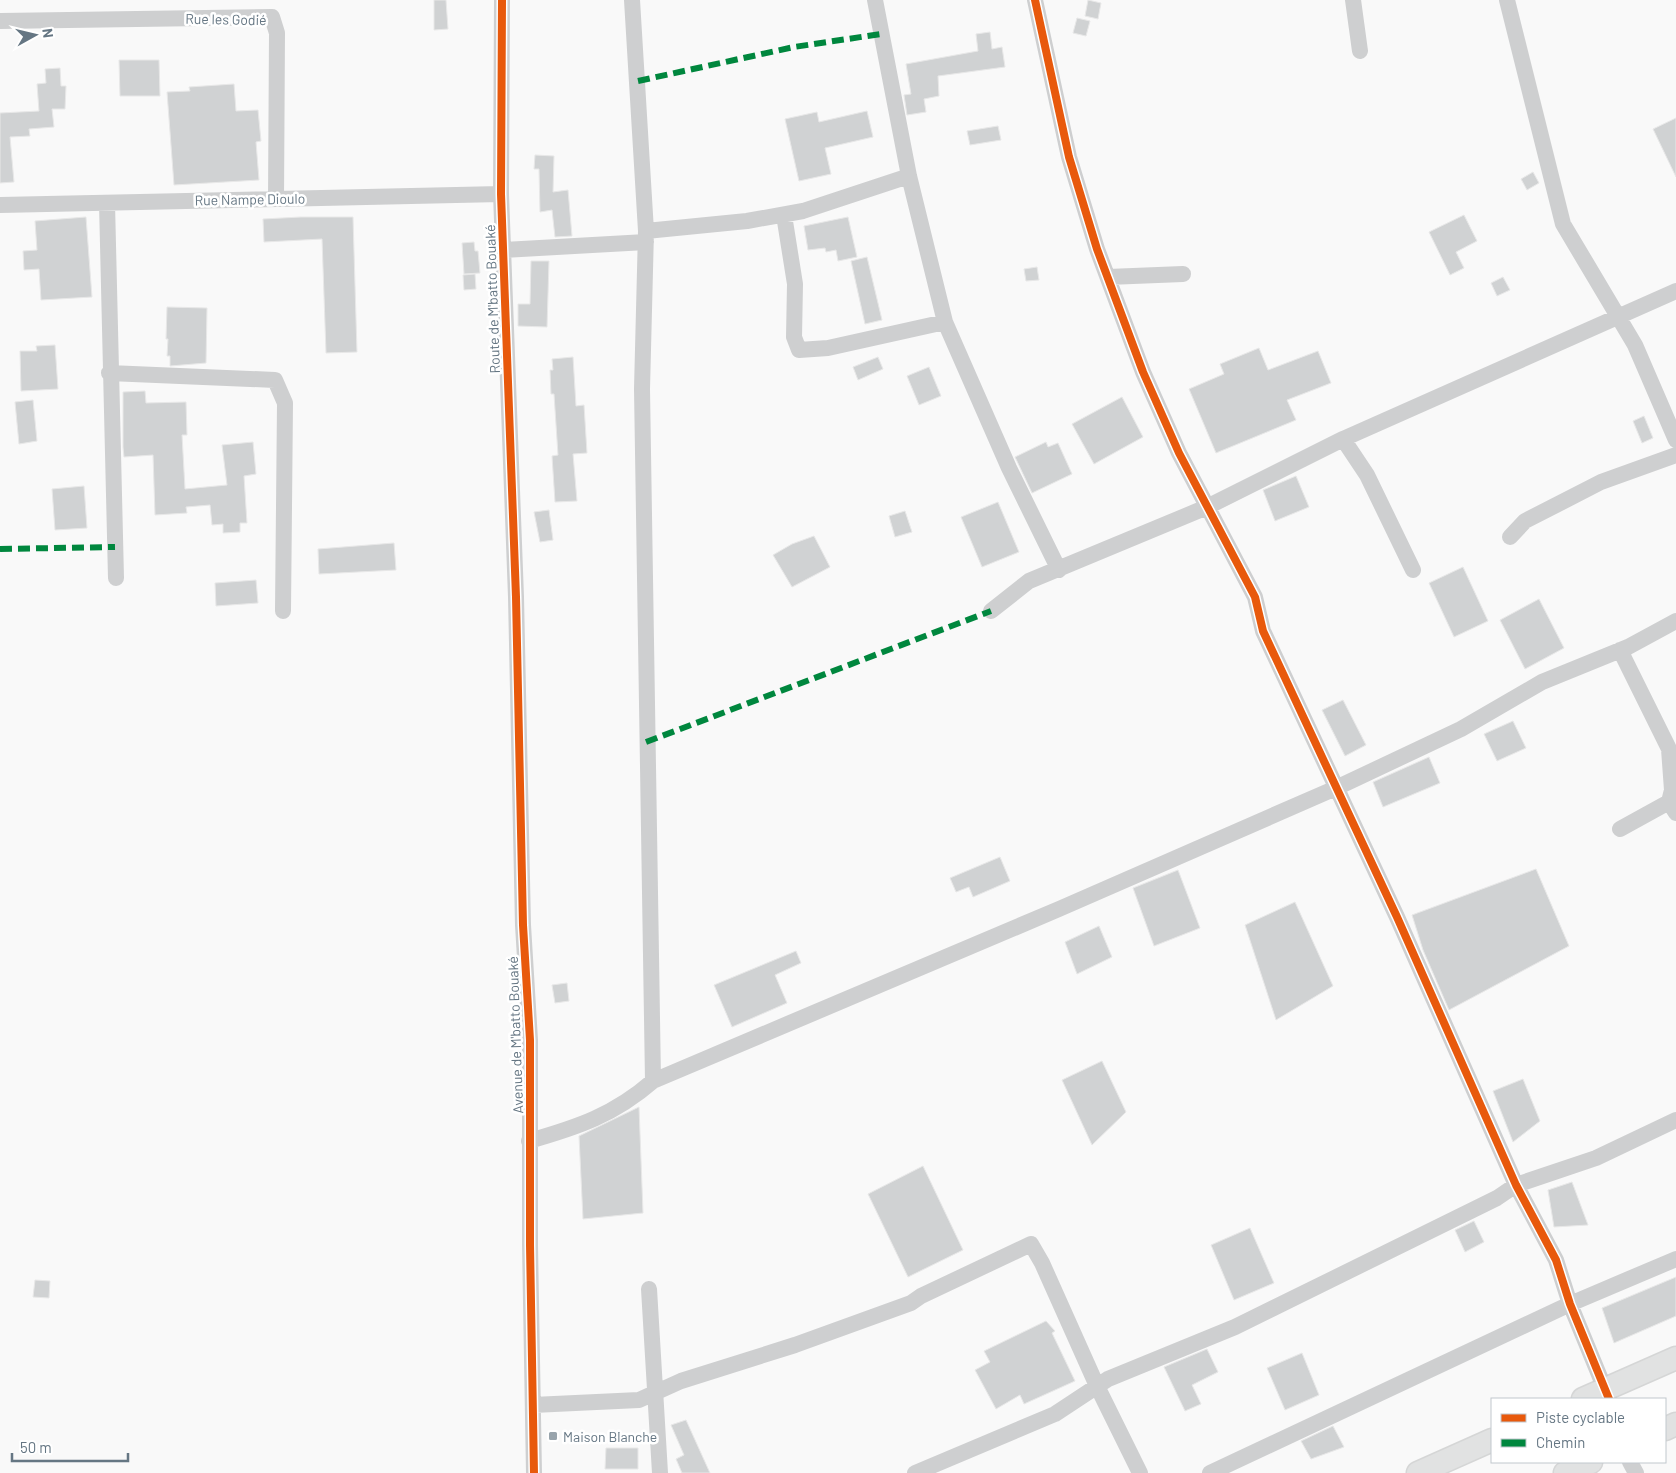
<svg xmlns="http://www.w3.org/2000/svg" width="1676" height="1473" viewBox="0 0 1676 1473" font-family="Barlow,sans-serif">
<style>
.building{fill:#d0d2d3;stroke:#e8e8e8}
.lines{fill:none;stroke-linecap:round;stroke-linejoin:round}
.highway-casing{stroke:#d5d6d6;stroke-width:25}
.minor{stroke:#cecfd0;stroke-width:16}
.highway{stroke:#e1e2e2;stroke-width:22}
.quiet{stroke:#00873e;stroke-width:6;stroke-dasharray:12 6;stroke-linecap:butt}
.cycleway-casing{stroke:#fff;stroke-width:11}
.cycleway{stroke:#e8590c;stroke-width:8}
.poi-dot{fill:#99a4ac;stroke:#fff;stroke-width:2}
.labels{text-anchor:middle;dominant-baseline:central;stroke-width:5;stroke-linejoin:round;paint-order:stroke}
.street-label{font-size:14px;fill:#657683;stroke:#fff}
.poi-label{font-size:14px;fill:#657683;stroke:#fff;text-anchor:start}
</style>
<rect width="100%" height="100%" fill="#f9f9f9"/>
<path class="building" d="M434,0H446L448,29L434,30Z
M1088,0L1101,3L1098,19L1085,16Z
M1077,18L1090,21L1086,36L1073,33Z
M990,32L992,49L1002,47L1005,67L938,76L939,96L924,99L926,112L907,115L904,95L911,94L906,64L978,51L976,34Z
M119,60H159L160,96H120Z
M60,68L61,86H66L65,109H52L54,127L29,129L30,136L10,137L14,182L0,183V113L39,111L37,84L46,83L45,69Z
M234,84L236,111L258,110L261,141L256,142L259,180L174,185L167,92L190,91L189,87Z
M867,111L873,137L825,148L831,174L799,181L785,119L817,112L819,122Z
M1676,118V177L1653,129Z
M998,126L1001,140L970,145L967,131Z
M535,155L554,156L553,192L568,190L572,236L555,237L552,210L540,212L539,169H534Z
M1533,172L1539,183L1527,190L1521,179Z
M1464,215L1477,241L1456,252L1464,268L1450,275L1429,232Z
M86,217L92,297L41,300L39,269L24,270L23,251L37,250L35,221Z
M301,217H353L357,352L326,353L322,239L264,242L263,219Z
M848,217L857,257L838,261L836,250L826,252L825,248L808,250L804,226Z
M474,242L475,251H478L480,273L464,274L462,243Z
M867,257L882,320L865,324L851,261Z
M531,261H549L547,327L518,326V304H530Z
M1037,267L1039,280L1026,281L1024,269Z
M475,274L476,289L464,290L463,275Z
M1503,277L1510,290L1497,296L1491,283Z
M167,307L207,308L206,363L170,366V356H167L168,339H166Z
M55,345L58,389L21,391L20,351H37L36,346Z
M1259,348L1268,370L1318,351L1331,383L1287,400L1296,420L1216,453L1189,389L1224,374L1220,364Z
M573,357L576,406L584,405L587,453L573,454L577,501L555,502L552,456L558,455L554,394H551L550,370H553L552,359Z
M878,357L883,369L858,380L853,367Z
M929,367L941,396L919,405L907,376Z
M145,391L146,403L186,402L187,435H182L185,489L227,485L222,445L253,442L256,474L244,476L247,523H240V532L223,533V524L212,525L210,505L186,507L187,513L155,515L153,455L124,457L123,447V392Z
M1122,397L1143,437L1094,464L1072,424Z
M33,400L37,441L19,444L15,402Z
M1644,416L1653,438L1642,443L1633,421Z
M1046,442L1048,447L1058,443L1072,474L1032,493L1015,457Z
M1296,476L1309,507L1275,521L1263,490Z
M84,486L87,528L55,530L52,489Z
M998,502L1019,552L982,567L961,517Z
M549,510L553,540L540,542L534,512Z
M905,511L912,532L895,537L889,516Z
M814,536L830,567L792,587L773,555L792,544Z
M394,543L396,570L319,574L318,549Z
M1463,567L1488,621L1454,637L1429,583Z
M256,580L258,603L216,606L215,583Z
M1539,599L1564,648L1525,669L1500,620Z
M1343,700L1366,745L1345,756L1322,710Z
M1513,721L1526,748L1497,761L1484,734Z
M1429,757L1440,783L1383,807L1373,782Z
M1000,857L1010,881L973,897L969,887L956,892L950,878Z
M1536,869L1569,946L1449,1010L1423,950L1412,915Z
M1178,870L1200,928L1154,946L1133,888Z
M1295,902L1333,986L1276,1020L1245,925Z
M1099,926L1112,957L1077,974L1065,942Z
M796,951L801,963L775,975L787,1003L732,1027L714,985Z
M567,983L569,1001L555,1003L552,985Z
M1102,1061L1126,1112L1092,1145L1062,1080Z
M1523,1079L1540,1121L1513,1142L1493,1091Z
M639,1107L643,1213L583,1219L579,1136Z
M923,1166L963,1250L908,1277L868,1194Z
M1572,1182L1588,1225L1554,1227L1548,1190Z
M1474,1221L1484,1242L1465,1252L1455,1230Z
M1250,1228L1274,1283L1234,1300L1211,1245Z
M1676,1277V1316L1614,1343L1602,1308Z
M35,1280L50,1281L49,1298L33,1297Z
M1046,1321L1055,1331L1052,1333L1075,1381L1024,1404L1020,1395L996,1409L975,1370L990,1362L984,1351Z
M1207,1349L1218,1372L1192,1385L1201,1404L1185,1411L1164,1367Z
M1302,1353L1319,1395L1285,1410L1267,1368Z
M686,1420L710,1473H682L676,1459L684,1455L671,1425Z
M1333,1426L1344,1447L1311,1459L1301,1441Z
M606,1448H638V1469H605Z"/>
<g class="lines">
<defs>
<path id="highway" d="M1583,1399L1676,1358
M1665,1429L1676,1424
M1418,1473L1492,1440
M1565,1473L1591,1462"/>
</defs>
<use href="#highway" class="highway-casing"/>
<path class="minor" d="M502,0L501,194L516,597L523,925L530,1040V1245L534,1473
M632,0L646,231L642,389L653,1081
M875,0L909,176L945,322L1009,468L1059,570
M1035,0L1069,157L1097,249L1143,372L1179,453L1255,597L1263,631L1397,917L1516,1185L1556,1260L1570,1304L1609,1399
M1353,0L1360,51
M1507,0L1563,224L1635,345L1676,440
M0,21L272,17L277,33L276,199
M107,203L116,578
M0,205L501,194
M784,215L795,284L794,337L799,350L828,348L945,322
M646,231L747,221L803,211L909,176
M503,250L646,242
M1108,277L1183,274
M109,373L275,380L285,403L283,611
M1343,439L1367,475L1413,570
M1510,537L1525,521L1601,482L1676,455
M991,611L1029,581L1207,507L1343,439L1676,291
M1620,650L1669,749L1672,790L1669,802L1676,813
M1620,829L1669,802
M529,1141C578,1127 614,1115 653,1081L1059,909L1336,788L1461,729L1542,682L1628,647L1676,621
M649,1289L660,1473
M533,1405L639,1400L681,1381L795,1345L911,1303L921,1296L1031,1244L1042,1263L1097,1386L1140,1473
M1630,1462L1636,1473
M915,1473L1055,1414L1108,1379L1235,1327L1497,1198L1516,1185L1596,1158L1676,1120
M1210,1473L1570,1304L1676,1259"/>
<use href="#highway" class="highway"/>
<path class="quiet" d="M638,81L794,47L881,34
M0,549L115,547
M646,742L991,611"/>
<defs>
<path id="cycleway" d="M502,0L501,194L516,597L523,925L530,1040V1245L534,1473
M1035,0L1069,157L1097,249L1143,372L1179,453L1255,597L1263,631L1397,917L1516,1185L1556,1260L1570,1304L1609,1399"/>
</defs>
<use href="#cycleway" class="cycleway-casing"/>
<use href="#cycleway" class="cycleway"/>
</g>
<rect class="poi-dot" x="548" y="1431" width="10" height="10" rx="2.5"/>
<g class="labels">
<g class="street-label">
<text transform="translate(226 19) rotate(1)">Rue les Godié</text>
<text transform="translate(250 199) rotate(-1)">Rue Nampe Dioulo</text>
<text transform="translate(492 299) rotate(-92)">Route de M'batto Bouaké</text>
<text transform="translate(515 1035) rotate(-92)">Avenue de M'batto Bouaké</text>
</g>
<g class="poi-label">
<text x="563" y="1436">Maison Blanche</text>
</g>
</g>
<rect x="1491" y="1398" width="175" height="65" fill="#ffffff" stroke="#c1c8cd"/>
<rect x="1501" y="1414" width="25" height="8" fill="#e8590c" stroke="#c1c8cd"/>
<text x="1536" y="1423" font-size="15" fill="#657683">Piste cyclable</text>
<rect x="1501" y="1439" width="25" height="8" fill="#00873e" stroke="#c1c8cd"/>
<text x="1536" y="1448" font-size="15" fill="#657683">Chemin</text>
<g transform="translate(35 35) rotate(82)" stroke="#ffffff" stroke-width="4" paint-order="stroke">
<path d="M0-4L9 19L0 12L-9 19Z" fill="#657683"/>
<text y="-8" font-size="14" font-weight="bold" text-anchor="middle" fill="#657683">N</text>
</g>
<path d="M12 1453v8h116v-8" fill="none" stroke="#657683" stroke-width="2.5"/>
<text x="20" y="1453" font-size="15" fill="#657683" stroke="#ffffff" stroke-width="4" paint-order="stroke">50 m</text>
</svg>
